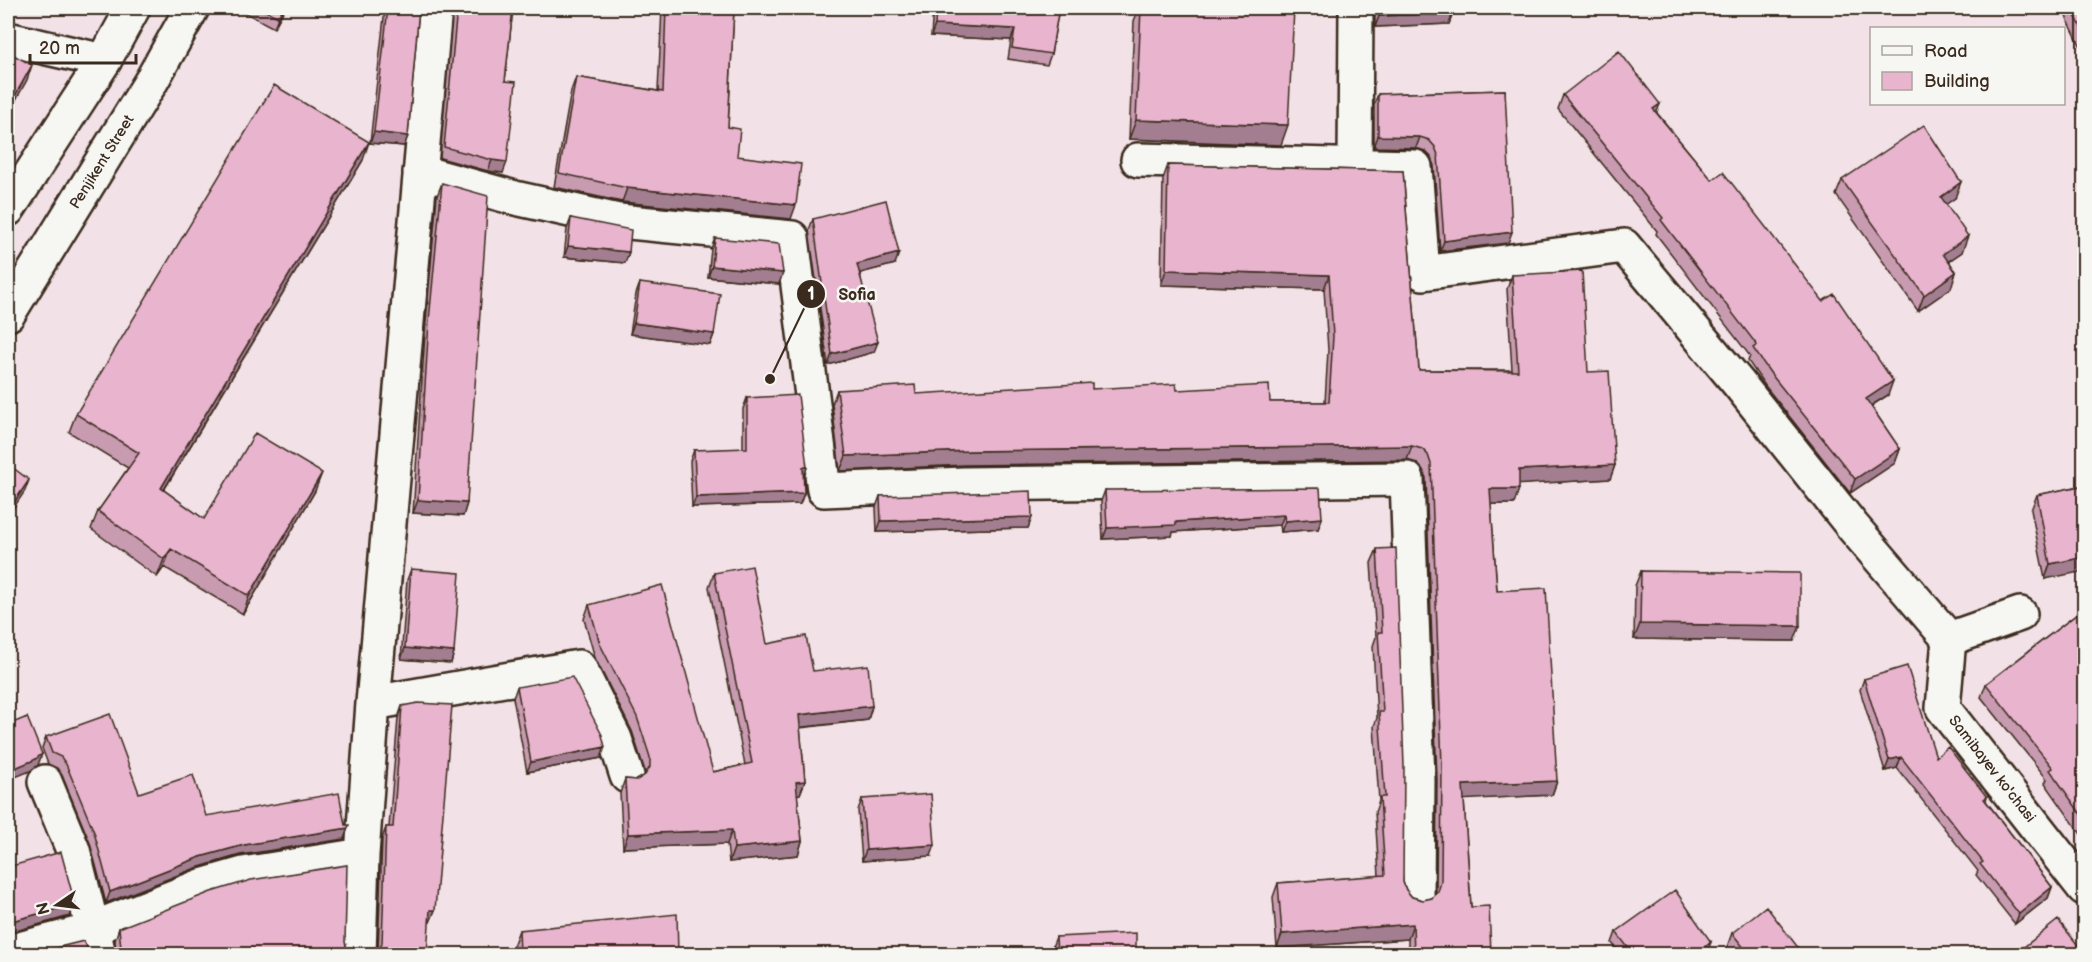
<svg xmlns="http://www.w3.org/2000/svg" width="2092" height="962" viewBox="0 0 2092 962" font-family="'Balsamiq Sans',sans-serif">
<style>
.lines{fill:none;stroke-linecap:round;stroke-linejoin:round}
.minor-casing{stroke:#3b2a1e;stroke-width:38}
.major-casing{stroke:#3b2a1e;stroke-width:38}
.minor{stroke:#f6f6f2;stroke-width:33}
.major{stroke:#f6f6f2;stroke-width:33}
.wall{fill:#c89bb1;stroke:#3b2a1e;stroke-width:1.5}
.shaded-wall{fill:#a37e90;stroke:#3b2a1e;stroke-width:1.5}
.building{fill:#e9b4ce;stroke:#3b2a1e;stroke-width:1.5}
.labels{text-anchor:middle;dominant-baseline:central;stroke-width:5;stroke-linejoin:round;paint-order:stroke}
.street-label{font-size:15px;fill:#3b2a1e;stroke:#f6f6f2}
.leader{fill:none;stroke:#3b2a1e;stroke-width:2}
.callout-dot{fill:#3b2a1e;stroke:#f6f6f2;stroke-width:2}
.mark-label{font-size:18px;text-anchor:middle;font-weight:bold;fill:#fff}
.callout-label{font-size:16px;text-anchor:middle;font-weight:bold;fill:#3b2a1e;stroke:#f6f6f2;stroke-width:5;stroke-linejoin:round;paint-order:stroke}
</style>
<rect width="100%" height="100%" fill="#f2e2e7"/>
<filter id="ink" filterUnits="userSpaceOnUse"><feTurbulence type="fractalNoise" baseFrequency=".0167" numOctaves="2"/><feDisplacementMap in="SourceGraphic" scale="12" xChannelSelector="R" yChannelSelector="G"/><feConvolveMatrix kernelMatrix="1 2 1 2 8 2 1 2 1" color-interpolation-filters="sRGB"/></filter>
<g filter="url(#ink)">
<g class="lines">
<defs>
<path id="minor" d="M8,39L104,61
M1138,160L1415,167L1423,273L1624,246L1739,384L1853,527L1949,639
M1355,165L1356,8
M420,172L515,198L619,221L792,238L824,490L964,484L1407,479L1418,780L1417,896
M2020,614L1949,639L1943,708L2084,888
M373,703L579,667L615,739L627,776
M45,782L73,850L99,954
M8,952L81,933L201,886L243,874L362,855
M359,954L362,855L373,703L435,8"/>
<path id="major" d="M8,209L104,61L133,8
M8,314L152,80L192,8"/>
</defs>
<use href="#minor" class="minor-casing"/>
<use href="#major" class="major-casing"/>
<use href="#minor" class="minor"/>
<use href="#major" class="major"/>
</g>
<path class="wall" d="M241,8H285L274,28L240,10Z
M385,8H419L408,136L404,146L370,143Z
M453,8H513L505,81L503,173L488,171L440,158Z
M662,8H734L728,127L737,156L791,219L622,202L554,187L571,91L576,77L658,91Z
M933,8H1059L1051,54L1047,65L1008,59L1011,40L931,36Z
M1139,8H1265L1281,145L1129,139L1134,21Z
M1375,8H1453V13L1449,24L1375,27Z
M2062,8H2085V67L2080,57L2082,49Z
M1505,90L1508,243L1440,251L1434,166L1431,157L1425,151L1416,148L1374,147V105L1378,94Z
M1563,95L1657,113L1888,395L1871,406L1900,449L1895,463L1850,493L1766,387L1748,361L1750,356L1656,234L1657,231L1558,109Z
M363,160L164,490L204,519L315,491L243,614L164,567L157,577L91,529L98,511L128,468L69,432L76,414Z
M1168,165L1403,171L1419,370H1512L1507,289L1512,275L1588,372L1615,465L1610,479L1519,484L1514,504H1491L1497,591L1557,781L1552,795L1464,799L1471,907L1491,954H1408V939L1277,948L1273,897L1278,883L1379,876L1375,812L1379,801L1374,726L1377,718L1373,646L1376,637L1371,563L1377,549L1403,882L1406,890L1412,897L1423,900L1432,898L1436,894L1437,779L1426,478L1423,470L1417,463L1407,460L964,465L840,471L832,404L837,390L916,394L1092,389L1177,390L1270,402H1325L1328,350L1324,289L1161,285L1163,179Z
M1842,180L1955,198L1946,204L1962,252L1949,261L1956,272L1951,288L1918,311L1836,195Z
M442,183L467,503L463,516L413,513L425,334L437,196Z
M571,218L629,252L625,263L564,257L567,229Z
M813,219L895,264L860,273L874,352L828,365L809,230Z
M715,238L779,284L708,277L711,249Z
M640,283L714,334L710,345L630,334L636,294Z
M747,398L807,467L804,477V493L800,504L692,507L690,461L694,450L743,449V409Z
M2085,485L2045,579L2031,510L2037,495Z
M1105,490L1322,518L1318,529L1281,532L1280,525L1173,532L1172,536L1103,539L1101,501Z
M880,496L1032,517L1028,528L877,532L876,507Z
M411,569L454,652L451,663L401,659L407,580Z
M1641,571L1794,641L1634,639L1635,586Z
M714,573L767,644L872,706L868,720L800,728L805,781L800,794L797,795L802,841L798,855L729,862L727,844L623,848L620,793L625,779L637,780L645,776V771L632,731L595,658L584,619L589,605L713,772L745,765L709,587Z
M2085,608V840L2045,783L2047,779L1981,697L1986,684Z
M1864,679L1936,757L1987,797L1986,801L2052,887L2048,898L2015,924L1976,875L1978,871L1897,768L1885,771L1860,690Z
M517,687L601,758L527,772L513,698Z
M402,706L435,910L430,922L378,953L382,839L386,827H389L398,718Z
M46,737L139,793L206,816L344,839L240,855L196,868L106,903L90,843L62,775L57,768L48,764L42,748Z
M862,799L931,856L862,861L858,810Z
M119,928L345,942L347,950L116,954L115,940Z
M519,930L678,954H513V946Z
M1616,932L1707,953L1705,954H1621L1612,943Z
M1732,933L1803,954H1732L1727,947Z
M1056,937L1136,954H1052V947Z
M2024,947L2085,954H2021Z"/>
<path class="shaded-wall" d="M283,8H285L274,28L278,17Z
M1453,13L1449,24L1375,27L1379,16Z
M935,25L1015,29L1011,40L931,36Z
M32,65L27,80L8,114V108Z
M1660,104L1655,117L1653,109Z
M1136,120L1288,125L1281,145L1129,139Z
M374,132L408,136L404,146L370,143Z
M1378,136L1420,137L1416,148L1374,147Z
M369,142L363,160L154,506L161,488Z
M492,160L507,162L503,173L488,171Z
M1961,182L1955,198L1935,212L1941,197Z
M627,188L796,205L791,219L622,202Z
M1512,232L1508,243L1440,251L1444,241Z
M1968,236L1962,252L1937,269L1943,254Z
M568,246L629,252L625,263L564,257Z
M899,253L895,264L853,275L857,264Z
M712,266L783,273L779,284L708,277Z
M1166,270L1329,275L1324,289L1161,285Z
M1956,272L1951,288L1918,311L1924,295Z
M634,323L714,334L710,345L630,334Z
M878,342L874,352L828,365L832,354Z
M1893,381L1888,395L1861,412L1866,399Z
M1412,446L1407,460L964,465L840,471L846,456L969,451Z
M1900,449L1895,463L1850,493L1855,479Z
M1615,465L1610,479L1514,485L1519,470Z
M803,467H807L804,478Z
M322,473L315,491L243,614L249,596Z
M29,480L25,491L8,516V511Z
M1490,489H1519L1514,504H1484Z
M804,493L800,504L692,507L696,497Z
M418,500L467,503L463,516L413,513Z
M1284,515L1280,525L1173,532L1172,536L1103,539L1107,528L1176,522Z
M1032,517L1028,528L877,532L881,521Z
M1322,518L1318,529L1281,532L1285,521Z
M171,549L164,567L157,577L164,559Z
M2085,557V571L2045,579L2050,564Z
M1640,624L1800,626L1794,641L1634,639Z
M405,648L454,652L451,663L401,659Z
M872,706L868,720L794,728L799,715Z
M605,747L601,758L527,772L531,762Z
M42,754L38,765L30,771L8,780V771Z
M1901,757L1897,768L1885,771L1889,760Z
M805,781L800,794L791,795L796,782Z
M1557,781L1552,795L1458,800L1463,785Z
M348,828L344,839L240,855L196,868L106,903L110,892L200,857L244,845Z
M732,830L727,844L623,848L628,834Z
M802,841L798,855L729,862L734,848Z
M935,845L931,856L862,861L866,850Z
M2052,887L2048,898L2015,924L2019,914Z
M75,904L70,916L8,933V922Z
M430,910H435L430,922H426Z
M1413,924L1408,939L1277,948L1282,934Z
M1711,942L1707,953L1705,954H1694Z"/>
<path class="building" d="M260,8H283L278,17Z
M388,8H419L408,136L374,132Z
M457,8H513L505,81L516,82L507,162L492,160L444,147Z
M666,8H734L728,127L740,129L737,156L801,164L796,205L627,188L559,173L576,77L663,92Z
M936,8H1059L1051,54L1012,48L1015,29L935,25Z
M1141,8H1265L1294,9L1288,125L1136,120Z
M1379,8H1453V13L1379,16Z
M2071,8H2085V34Z
M1619,51L1660,104L1653,109L1712,180L1723,172L1823,301L1834,294L1893,381L1866,399L1900,449L1855,479L1771,374L1753,348L1757,345L1661,220L1663,218L1563,95Z
M8,52L32,65L8,108Z
M274,85L369,142L161,488L204,519L255,433L322,473L249,596L171,549L164,559L98,511L139,453L76,414Z
M1505,90L1512,232L1444,241L1438,155L1435,147L1429,140L1420,137L1378,136V94Z
M1924,125L1961,182L1941,197L1968,236L1943,254L1956,272L1924,295L1842,180Z
M1168,165L1403,171L1419,370L1518,371L1512,275L1582,271L1588,372L1609,371L1615,465L1519,470V489H1490L1497,591L1546,588L1557,781L1463,785L1471,907L1489,906L1491,954H1414L1413,924L1282,934L1278,883L1385,875L1380,797H1385L1379,712H1383L1378,632H1382L1377,549L1396,548L1404,766L1403,882L1406,890L1412,897L1423,900L1432,898L1438,892L1441,882L1442,765L1431,464L1428,455L1422,449L1412,446L969,451L846,456L837,390L915,385L916,394L1092,383V389L1176,384L1177,390L1269,385L1270,402H1329L1333,336L1329,275L1166,270Z
M442,183L488,196L467,503L418,500L429,321Z
M886,200L899,253L857,264L878,342L832,354L813,219Z
M571,218L631,230L629,252L568,246Z
M715,238L779,244L783,273L712,266Z
M640,283L720,294L714,334L634,323Z
M798,395L807,467H803L804,493L696,497L694,450L747,448V398Z
M8,464L29,480L8,511Z
M2085,485V557L2050,564L2037,495Z
M1320,488L1322,518L1285,521L1284,515L1176,522V525L1107,528L1105,490Z
M1031,491L1032,517L881,521L880,496Z
M752,566L767,644L806,636L813,671L868,665L872,706L799,715L805,781L796,782L802,841L734,848L732,830L628,834L625,779L637,780L645,775L650,767V757L637,717L600,644L589,605L662,585L713,772L752,763L714,573Z
M411,569L460,573L454,652L405,648Z
M1641,571L1800,573V626L1640,624Z
M2085,608V820L2050,770L2053,768L1986,684Z
M1907,666L1936,757L1948,747L1987,797L1984,799L2052,887L2019,914L1980,864L1983,862L1901,757L1889,760L1864,679Z
M572,677L602,735L605,747L531,762L517,687Z
M418,703L452,705L435,910H430L427,954H377L379,952L382,943L386,827H393L402,706Z
M110,714L139,793L193,775L206,816L339,793L345,825H349L348,828L244,845L200,857L110,892L94,832L66,764L61,757L52,753L46,737Z
M27,717L42,754L34,760L8,771V725Z
M931,794L935,845L866,850L862,799Z
M61,852L75,904L8,922V867Z
M347,865L345,942L347,950L350,954H117L121,948L119,928L211,892L251,880Z
M1675,890L1711,942L1694,954H1633L1616,932Z
M1766,906L1803,954H1749L1732,933Z
M677,914L678,954H520L519,930Z
M2058,920L2085,954H2029L2024,947Z
M1136,933V954H1057L1056,937Z
M84,941L90,954H31Z"/>
</g>
<g class="labels">
<g class="street-label">
<text transform="translate(102 162) rotate(-58)">Penjikent Street</text>
<text transform="translate(1992 769) rotate(52)">Samibayev ko'chasi</text>
</g>
</g>
<path class="leader" d="M770 379L811 294"/>
<g class="callout-dot">
<circle cx="770" cy="379" r="6"/>
<circle cx="811" cy="294" r="15"/>
</g>
<g class="mark-label">
<text x="811" y="300">1</text>
</g>
<g class="callout-label">
<text x="857" y="300">Sofia</text>
</g>
<rect width="2092" height="962" fill="none" stroke="#f6f6f2" stroke-width="30"/>
<rect x="15" y="15" width="2062" height="932" fill="none" stroke="#3b2a1e" stroke-width="2" filter="url(#ink)"/>
<rect x="1870" y="27" width="195" height="78" fill="#f6f6f2" stroke="#aba49d" stroke-width="1.5"/>
<rect x="1882" y="46" width="30" height="9" fill="#f6f6f2" stroke="#aba49d" stroke-width="1.5"/>
<text x="1924" y="57" font-size="18" fill="#3b2a1e">Road</text>
<rect x="1882" y="72" width="30" height="18" fill="#e9b4ce" stroke="#aba49d" stroke-width="1.5"/>
<text x="1924" y="87" font-size="18" fill="#3b2a1e">Building</text>
<g transform="translate(57 905) rotate(256)" stroke="#f6f6f2" stroke-width="4.5" paint-order="stroke">
<path d="M0-4.5L10 22L0 15L-10 22Z" fill="#3b2a1e"/>
<text y="-9" font-size="16" font-weight="bold" text-anchor="middle" fill="#3b2a1e">N</text>
</g>
<path d="M30 54v9h106v-9" fill="none" stroke="#3b2a1e" stroke-width="3"/>
<text x="39" y="54" font-size="18" fill="#3b2a1e" stroke="#f6f6f2" stroke-width="4.5" paint-order="stroke">20 m</text>
</svg>
